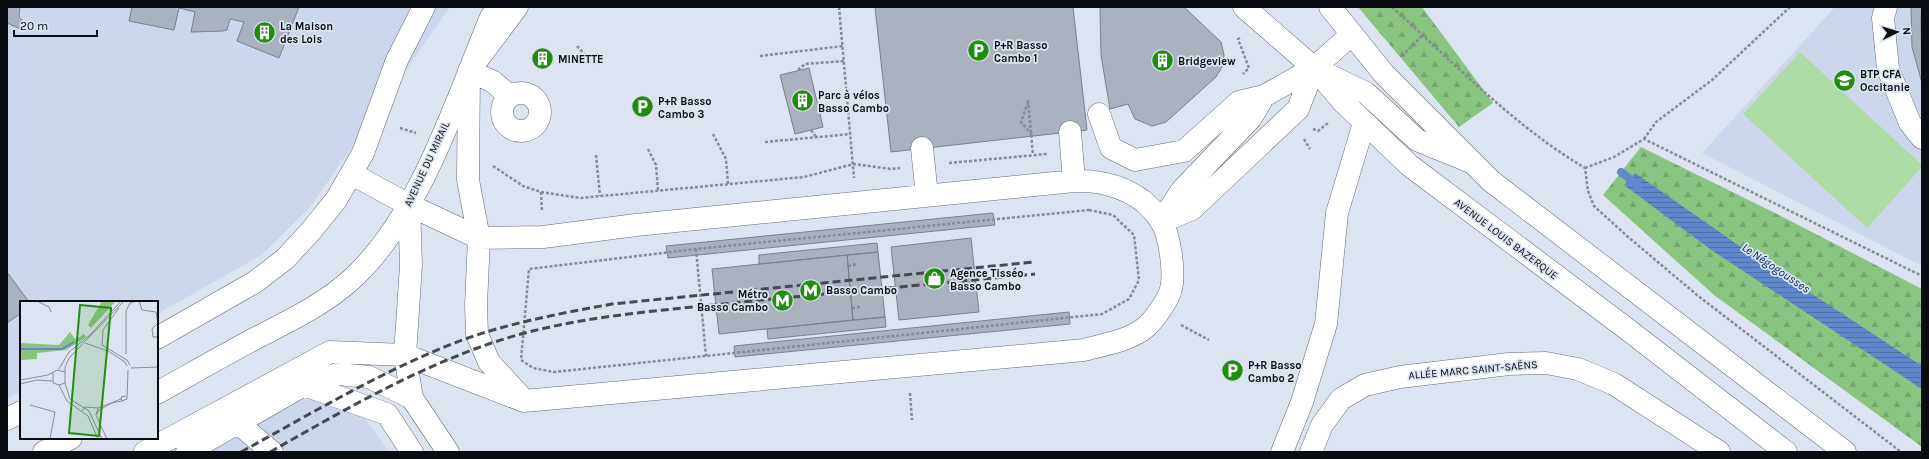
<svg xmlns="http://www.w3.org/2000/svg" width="1929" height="459" viewBox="0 0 1929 459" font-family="Karla,sans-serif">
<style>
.built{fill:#ccd7ec}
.forest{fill:url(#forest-firs)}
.pitch{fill:#aedca7}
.water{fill:url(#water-rules)}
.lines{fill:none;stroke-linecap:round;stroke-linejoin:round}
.stream{stroke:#6187cc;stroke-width:8}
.building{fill:#aab1bf;stroke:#78808c}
.minor-casing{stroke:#636a77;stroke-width:23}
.major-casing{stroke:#636a77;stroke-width:23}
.path{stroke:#858b94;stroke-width:2.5;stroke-dasharray:3 2;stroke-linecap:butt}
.minor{stroke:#fff;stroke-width:22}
.major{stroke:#fff;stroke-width:22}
.rail{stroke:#454a51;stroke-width:3;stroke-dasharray:8 4;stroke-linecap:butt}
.labels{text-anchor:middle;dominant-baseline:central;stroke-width:3.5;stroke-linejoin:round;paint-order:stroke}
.poi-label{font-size:11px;font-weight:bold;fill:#090c10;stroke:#dce4f2;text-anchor:start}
.street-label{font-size:11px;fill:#090c10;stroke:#dce4f2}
.water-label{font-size:12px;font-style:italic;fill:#002575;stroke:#dce4f2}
.inset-river{fill:none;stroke:#6187cc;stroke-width:2}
.inset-road{fill:none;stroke:#888e98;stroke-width:1}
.view{fill:#218d0e;fill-opacity:0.15;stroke:#218d0e;stroke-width:2}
.inset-edge{fill:none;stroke:#090c10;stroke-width:2}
</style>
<defs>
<pattern id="forest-firs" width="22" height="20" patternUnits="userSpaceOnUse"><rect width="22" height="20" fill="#89c480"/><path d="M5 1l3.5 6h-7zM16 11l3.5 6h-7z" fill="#75a76e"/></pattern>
<pattern id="water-rules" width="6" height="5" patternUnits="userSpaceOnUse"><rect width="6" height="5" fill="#6187cc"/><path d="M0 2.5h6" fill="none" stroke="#4e6da4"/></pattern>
</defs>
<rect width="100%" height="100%" fill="#dce4f2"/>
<path class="built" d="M7,7H450L310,207L262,255L157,314V302H21V391L7,399Z
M1835,7H1922V266L1702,153Z
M315,347L389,452H129L154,438Z"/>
<path class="forest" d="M1358,7H1422L1493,103L1459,127Z
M1641,147L1779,215L1922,289V447L1714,295L1603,195Z"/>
<path class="pitch" d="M1800,52L1922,165V167L1867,228L1743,114Z"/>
<path class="water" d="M1635,173L1748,252L1922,366V389L1710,249L1624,185Z"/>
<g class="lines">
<path class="stream" d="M1621,172L1639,186"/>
</g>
<path class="building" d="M7,7H20L19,17L23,21L22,27L18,28L7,23Z
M132,7H299L279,58L237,41L244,22L230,19L227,30L223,31L191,32L195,12L179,8L174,30L129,21Z
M875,7H1073L1087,130L891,152Z
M1100,7H1184L1221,42L1224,55L1222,67L1216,77L1166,122L1152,126L1135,119L1128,104L1110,109L1101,55Z
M1911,7H1922V15H1921L1922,83L1912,47Z
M545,55L549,59L542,65L538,60Z
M809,68L823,127L795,134L780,75Z
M993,213L995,225L668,258L666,246Z
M971,238L979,312L899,320L891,247Z
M877,243L878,252L759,264V255Z
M878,252L885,317L853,320L847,255Z
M847,255L853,320L719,334L712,269Z
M7,272L29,302H21V313L7,323Z
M1069,312L1070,324L735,357L734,346Z
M885,317L886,327L768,339L767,329Z"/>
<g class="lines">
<defs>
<path id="minor" d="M517,7L469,71L468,180L479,238L476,305L477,334L489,362L521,397
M1886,7L1883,18L1888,69L1910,123L1922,138
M1314,68L1366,93L1417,140L1471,162
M469,71L492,81L510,96
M502 112a19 19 0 1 1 38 0a19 19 0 1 1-38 0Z
M1099,114L1111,148L1135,160L1184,151L1239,102L1264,96L1314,68L1352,34
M1070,132L1074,181
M922,148L927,196
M409,205L411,265L405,355L412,398L448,452
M1161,222L1192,209L1298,109L1314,68
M1161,222L1182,190L1251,118L1264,96
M304,385L387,414L412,452
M238,423L272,452
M145,452L330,352L405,355L524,401L1084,350C1105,344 1129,341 1146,327C1154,320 1169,299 1171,289C1175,273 1170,235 1161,221C1157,215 1149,206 1143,201C1123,186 1098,180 1074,181L636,225L543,237L479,238L409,205L352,174
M187,452L304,385L338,374L369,377L412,398
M1282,452L1302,402L1326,324L1337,213L1364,123
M1311,452L1322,425L1341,399L1365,385L1400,377L1509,364L1546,363L1578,369L1614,384L1719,452"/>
<path id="major" d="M1244,7L1314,68L1344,103L1409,165L1627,329L1786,452
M1330,7L1384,74L1491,181L1845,452
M157,338L255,282L285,259L310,232L336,200L363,153L397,60L424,7
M157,393C191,374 224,355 258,337C291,320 325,304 353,278C420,216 456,101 491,17L499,7
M7,419L21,412
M44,452L71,438"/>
</defs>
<use href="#minor" class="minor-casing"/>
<use href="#major" class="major-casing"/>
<path class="path" d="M839,7L854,178
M1392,7C1454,63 1513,125 1585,168L1588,191L1594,206L1627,236L1697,295L1901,452
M1240,38L1238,39L1249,68L1243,74
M577,46L588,58
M760,56L843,46
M1402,56L1423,35
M798,70L805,64L844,61
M1028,100L1033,155
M1028,102L1021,122L1032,135
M400,128L416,133
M1313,129L1318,131L1328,123
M811,130L816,137
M713,134L726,159L728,184
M1304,139L1310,149
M1644,139L1656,122L1712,80L1790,7
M765,142L851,134
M648,149L656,165L658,190
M596,155L600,196
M949,163L1047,154
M493,166L523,186L541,192L580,198L804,177L854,164L891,169L900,168
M1585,168L1614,157L1644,139L1922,276
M541,192L542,211
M1089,210L1113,215L1134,235L1139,280L1129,299L1102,314L554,372L533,368L521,360L529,269L696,249Z
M696,249L706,356
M848,266L857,264
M852,308L861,307
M1181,325L1209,340
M910,393L912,420"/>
<use href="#minor" class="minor"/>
<use href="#major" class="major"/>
<path class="rail" d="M241,452C314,412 387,368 465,339C513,322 563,313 612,304L1034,262
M270,452C346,409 423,364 507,338C580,316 657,311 732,303C833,293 934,284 1035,274"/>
</g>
<defs>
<symbol id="building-disc" viewBox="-11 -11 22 22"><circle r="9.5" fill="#218d0e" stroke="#dce4f2"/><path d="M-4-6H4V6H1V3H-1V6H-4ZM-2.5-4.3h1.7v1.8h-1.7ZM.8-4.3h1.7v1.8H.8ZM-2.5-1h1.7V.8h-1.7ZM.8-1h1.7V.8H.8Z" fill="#fff"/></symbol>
<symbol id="parking-disc" viewBox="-11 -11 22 22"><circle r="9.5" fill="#218d0e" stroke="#dce4f2"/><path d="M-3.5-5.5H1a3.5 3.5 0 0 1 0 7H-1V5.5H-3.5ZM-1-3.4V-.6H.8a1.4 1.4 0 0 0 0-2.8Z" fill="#fff"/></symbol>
<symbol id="university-disc" viewBox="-11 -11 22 22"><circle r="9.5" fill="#218d0e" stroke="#dce4f2"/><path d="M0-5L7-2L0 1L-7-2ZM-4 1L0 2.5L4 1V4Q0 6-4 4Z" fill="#fff"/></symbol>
<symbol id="shop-disc" viewBox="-11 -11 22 22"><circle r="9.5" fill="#218d0e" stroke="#dce4f2"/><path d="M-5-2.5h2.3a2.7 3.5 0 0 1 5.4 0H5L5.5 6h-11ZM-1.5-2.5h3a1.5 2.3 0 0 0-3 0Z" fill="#fff"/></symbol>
<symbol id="metro-disc" viewBox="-11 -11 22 22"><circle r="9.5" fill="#218d0e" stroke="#dce4f2"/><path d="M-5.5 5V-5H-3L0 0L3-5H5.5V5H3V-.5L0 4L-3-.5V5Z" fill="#fff"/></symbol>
</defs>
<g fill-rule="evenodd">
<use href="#building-disc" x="252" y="20" width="25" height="25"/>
<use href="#parking-disc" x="966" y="38" width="25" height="25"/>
<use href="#building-disc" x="530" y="46" width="25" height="25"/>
<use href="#building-disc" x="1150" y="48" width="25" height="25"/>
<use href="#university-disc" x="1832" y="68" width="25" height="25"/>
<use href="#building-disc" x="790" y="88" width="25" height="25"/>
<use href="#parking-disc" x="630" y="94" width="25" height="25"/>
<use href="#shop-disc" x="922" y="266" width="25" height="25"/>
<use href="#metro-disc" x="798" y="278" width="25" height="25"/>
<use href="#metro-disc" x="770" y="288" width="25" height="25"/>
<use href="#parking-disc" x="1220" y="358" width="25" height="25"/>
</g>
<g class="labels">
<g class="poi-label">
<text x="280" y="26">La Maison<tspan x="280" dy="13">des Lois</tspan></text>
<text x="994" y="45">P+R Basso<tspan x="994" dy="13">Cambo 1</tspan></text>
<text x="558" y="59">MINETTE</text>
<text x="1178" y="61">Bridgeview</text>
<text x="1860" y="74">BTP CFA<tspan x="1860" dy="13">Occitanie</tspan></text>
<text x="818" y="95">Parc à vélos<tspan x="818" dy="13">Basso Cambo</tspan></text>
<text x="658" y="101">P+R Basso<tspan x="658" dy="13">Cambo 3</tspan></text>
<text x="950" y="273">Agence Tisséo<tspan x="950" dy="13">Basso Cambo</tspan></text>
<text x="826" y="290">Basso Cambo</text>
<text x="768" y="294" text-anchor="end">Métro<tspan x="768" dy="13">Basso Cambo</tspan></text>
<text x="1248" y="365">P+R Basso<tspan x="1248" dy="13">Cambo 2</tspan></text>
</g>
<g class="street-label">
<text transform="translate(427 164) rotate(-65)">AVENUE DU MIRAIL</text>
<text transform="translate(1506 239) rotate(37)">AVENUE LOUIS BAZERQUE</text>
<text transform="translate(1473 370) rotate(-5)">ALLÉE MARC SAINT-SAËNS</text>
</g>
<g class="water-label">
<text transform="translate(1776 268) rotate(34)">Le Négogousses</text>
</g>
</g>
<g transform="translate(20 301)">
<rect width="138" height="138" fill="#dce4f2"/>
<path d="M82,0H96L71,27L68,24ZM50,31L56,39L64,33L66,36L46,49L17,52V58L0,59V42L39,44Z" fill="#89c480"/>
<path class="inset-river" d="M0,48H42L54,41"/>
<path class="inset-road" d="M17,0L29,6L31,11M119,0L122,9L136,11L138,22M99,7L83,29L82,44L107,59L110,64M138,22L132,28L133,36H138M65,42L88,50L105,61L107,65M106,53V10L110,2L117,0M111,67L138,66M39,68L49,51L70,34L101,0M33,72V82L39,84L45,82V66L49,57L104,0M0,79L28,74L37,69L45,71M45,82L50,98L69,110L82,138M0,83L17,79L32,80M39,84L47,100L68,115L78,138M106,95L101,96L102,100L107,98L108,69M10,104L35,111L30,138M78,107L76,114L87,138M62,110L65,106L78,107L101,98M77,113L79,109L92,102L102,100"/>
<path class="view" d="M60,4L91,7L79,135L49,132Z"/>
<rect width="138" height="138" class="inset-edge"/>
</g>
<rect width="1929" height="459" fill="none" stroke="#090c10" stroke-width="16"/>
<g transform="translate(1897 32) rotate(85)" stroke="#dce4f2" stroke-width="3" paint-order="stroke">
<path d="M0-3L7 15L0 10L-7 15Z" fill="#090c10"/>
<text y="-6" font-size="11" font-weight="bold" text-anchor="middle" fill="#090c10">N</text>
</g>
<path d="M14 30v6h83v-6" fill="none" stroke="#090c10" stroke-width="2"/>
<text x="20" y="30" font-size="12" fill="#090c10" stroke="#dce4f2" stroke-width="3" paint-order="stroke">20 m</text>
</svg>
